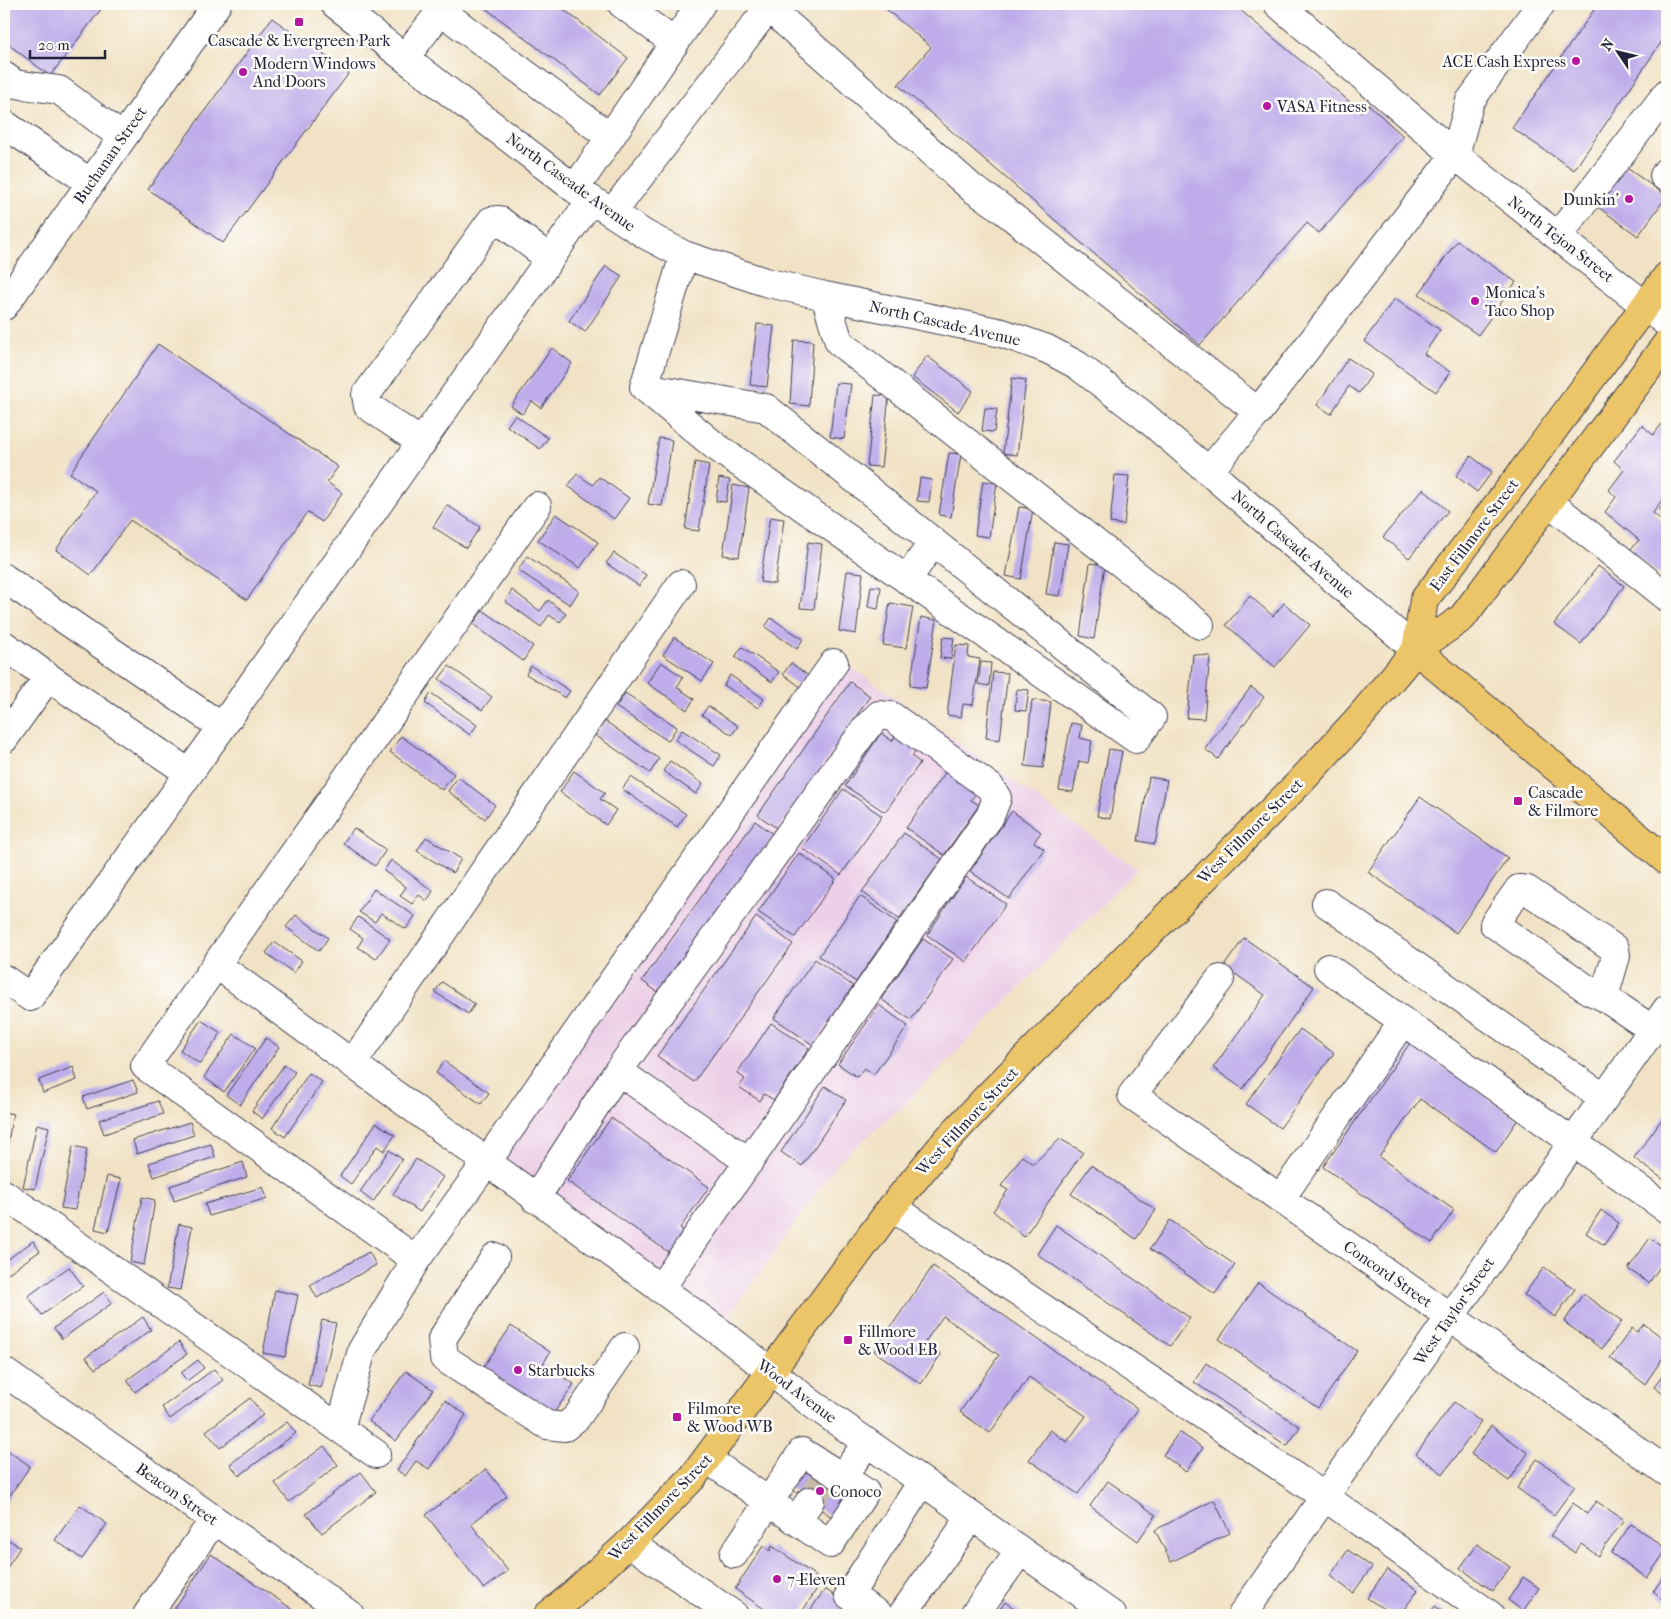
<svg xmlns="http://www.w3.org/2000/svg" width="1671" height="1619" viewBox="0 0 1671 1619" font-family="'IM FELL French Canon',serif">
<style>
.built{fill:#edd0e8}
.building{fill:#beadea}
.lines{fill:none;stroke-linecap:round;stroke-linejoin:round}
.minor-tunnel{stroke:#c8bca9;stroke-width:28;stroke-dasharray:28 14;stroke-linecap:butt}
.minor-casing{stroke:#413f50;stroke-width:30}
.major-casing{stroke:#413f50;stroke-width:30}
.minor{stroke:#fff;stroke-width:28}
.major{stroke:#ecc569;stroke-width:28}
.poi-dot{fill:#b5179e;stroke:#fdfcf7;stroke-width:2}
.labels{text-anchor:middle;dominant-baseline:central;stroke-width:5;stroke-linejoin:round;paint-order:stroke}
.poi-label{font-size:16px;fill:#22223b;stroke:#fdfcf7;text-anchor:start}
.street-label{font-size:16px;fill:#22223b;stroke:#fdfcf7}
</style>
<rect width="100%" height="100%" fill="#fdfcf7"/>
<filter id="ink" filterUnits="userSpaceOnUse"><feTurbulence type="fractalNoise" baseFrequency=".02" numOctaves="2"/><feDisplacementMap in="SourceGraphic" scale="10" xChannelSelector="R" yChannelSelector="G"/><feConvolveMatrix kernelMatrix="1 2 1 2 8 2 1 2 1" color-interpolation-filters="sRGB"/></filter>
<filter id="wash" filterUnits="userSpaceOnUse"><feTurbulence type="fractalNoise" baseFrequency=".0096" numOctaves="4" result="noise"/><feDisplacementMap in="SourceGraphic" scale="20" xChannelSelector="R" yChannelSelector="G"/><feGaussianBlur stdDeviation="1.12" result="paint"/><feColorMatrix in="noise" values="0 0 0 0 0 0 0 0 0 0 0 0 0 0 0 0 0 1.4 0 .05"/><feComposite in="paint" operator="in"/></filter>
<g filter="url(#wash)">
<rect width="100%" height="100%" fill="#f1e2c5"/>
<path class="built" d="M847,664L1137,869L904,1105L839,1161L726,1320L498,1162Z"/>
<g id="blocks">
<path class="building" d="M4,4H105L50,76L4,41Z
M480,4H556L628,58L600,95Z
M880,4H1233L1362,112L1369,105L1403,136L1319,233L1307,223L1200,345L898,85L931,47Z
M1598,4H1667V34L1574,170L1512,128Z
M272,18L349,73L223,243L148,189Z
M1621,164L1667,196L1638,236L1591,202Z
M1457,241L1516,282L1478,335L1419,294Z
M606,266L622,276L585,332L569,321Z
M1395,298L1440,330L1424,354L1450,372L1436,392L1364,341Z
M757,324L774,326L767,387L750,385Z
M794,340L813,341L809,406L790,404Z
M158,344L338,467L327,482L342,493L322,522L307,512L247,600L130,520L91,575L56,550L96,491L70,473Z
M552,348L572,363L541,408L532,401L522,414L511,406Z
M927,356L973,391L958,412L912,377Z
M1348,358L1372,374L1359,393L1349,386L1331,414L1317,405Z
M1012,378L1026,380L1017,455L1003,453Z
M836,383L851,384L844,439L830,437Z
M875,395L889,396L881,467L867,466Z
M985,408L997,409L994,432L982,431Z
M515,415L548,438L540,449L507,426Z
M1667,418V493L1653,513L1667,525V581L1630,550L1639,540L1605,512L1616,497L1609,490L1624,470L1614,461L1642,425L1653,435Z
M659,438L672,440L662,506L648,504Z
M949,453L961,454L951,517L939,515Z
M1471,456L1492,472L1477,492L1456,476Z
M695,462L709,465L699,531L685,529Z
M577,474L593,485L599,477L629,498L614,519L568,486Z
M1115,475L1129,476L1124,525L1110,523Z
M719,478L730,480L726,502L716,501Z
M920,478L932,480L929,502L917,501Z
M983,481L997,483L989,537L975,535Z
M733,485L749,488L739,557L723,555Z
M1423,489L1448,511L1409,558L1383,537Z
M1667,500V516L1659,510Z
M447,505L480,527L466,548L433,527Z
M1019,507L1033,509L1021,579L1006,576Z
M556,514L598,542L580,568L538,540Z
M770,517L784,519L775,584L760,582Z
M808,542L822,544L814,609L800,608Z
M1054,542L1068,544L1060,596L1046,594Z
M614,553L646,575L639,586L606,563Z
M527,556L579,591L570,605L518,570Z
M1090,563L1105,565L1094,639L1080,636Z
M1598,566L1624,586L1581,644L1554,624Z
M847,571L863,573L856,634L839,631Z
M871,586L881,587L878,609L868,607Z
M512,590L540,611L548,600L566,614L560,622L549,615L541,627L505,601Z
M1250,596L1273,616L1284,603L1310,625L1275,667L1226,625Z
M890,603L913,607L906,648L883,645Z
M483,610L533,646L523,661L473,624Z
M921,617L937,620L926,688L910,686Z
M771,618L803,639L797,649L765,627Z
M674,637L714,664L702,681L663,655Z
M943,637L954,638L951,659L940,658Z
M956,645L969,646L968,657L980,659L973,705L963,704L961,717L947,715Z
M742,647L779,672L772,682L735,657Z
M1193,654L1210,656L1204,719L1187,718Z
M661,662L683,677L677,687L694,699L687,710L647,683Z
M981,662L991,663L989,686L978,684Z
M791,663L810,677L802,688L783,674Z
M449,666L492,697L482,710L439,679Z
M531,666L570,691L565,698L526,674Z
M993,672L1008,673L1000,740L986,738Z
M730,675L764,699L758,708L724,685Z
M850,682L870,696L778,829L758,815Z
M1251,687L1264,697L1218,759L1205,749Z
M1017,689L1029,690L1026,711L1015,710Z
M431,693L477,725L470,735L425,703Z
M625,693L677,727L668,741L616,707Z
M1032,700L1051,702L1043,768L1025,766Z
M708,706L738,726L732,735L702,715Z
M605,721L659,759L650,773L595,735Z
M1071,723L1082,725L1080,738L1092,741L1088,763L1079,761L1073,792L1059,790Z
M682,730L721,755L714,766L675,740Z
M898,732L918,747L912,756L920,763L885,812L845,786L881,733L892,741Z
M401,736L454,774L442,790L390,752Z
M1109,749L1122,751L1110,819L1097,816Z
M670,761L703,784L696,794L663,771Z
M950,766L980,788L971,800L979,805L944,855L906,828Z
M574,771L605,793L600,799L616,810L606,825L560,792Z
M458,777L495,805L485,819L448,791Z
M631,777L686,814L677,827L622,789Z
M1149,777L1167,780L1155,844L1138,841Z
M843,789L882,816L841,875L802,848Z
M1420,797L1508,858L1456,933L1368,872Z
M1012,811L1041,832L1034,842L1044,849L1009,899L970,871Z
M755,821L774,835L662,995L642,981Z
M354,828L386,850L375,866L343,843Z
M904,833L942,859L899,919L862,892Z
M426,837L461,859L453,873L417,851Z
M799,853L836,879L795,937L758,912Z
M391,860L433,891L427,901L419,895L412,904L400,896L406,887L384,871Z
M966,877L1006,904L966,962L927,935Z
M374,889L415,916L406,929L381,913L375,922L359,912Z
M860,896L897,922L856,982L819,956Z
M296,915L328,938L319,951L286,927Z
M358,917L390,939L376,959L358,947L363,938L350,929Z
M756,917L793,944L694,1082L657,1056Z
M1244,938L1314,987L1243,1089L1213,1068L1265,995L1224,966Z
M923,939L953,959L911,1020L881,999Z
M274,942L302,961L294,973L266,953Z
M815,959L853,986L813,1045L774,1018Z
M442,982L475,1004L468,1014L435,992Z
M879,1005L908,1026L874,1074L864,1068L857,1077L838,1064Z
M201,1020L221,1033L200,1064L180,1050Z
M771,1023L809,1048L774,1100L764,1094L760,1101L739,1087L745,1079L737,1073Z
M1300,1029L1334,1053L1280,1128L1246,1104Z
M234,1034L255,1048L224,1092L204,1077Z
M266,1038L279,1047L240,1105L226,1095Z
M1410,1043L1518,1119L1496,1152L1420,1099L1379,1157L1454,1210L1432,1243L1323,1167Z
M444,1061L489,1093L481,1104L436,1073Z
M284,1065L295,1072L262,1119L252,1111Z
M73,1067L77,1080L43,1093L39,1080Z
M309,1073L322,1082L285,1137L272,1128Z
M133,1080L138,1092L87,1109L83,1097Z
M825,1086L846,1100L802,1166L781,1152Z
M158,1101L163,1114L104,1134L99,1120Z
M4,1112L13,1114L5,1158H4Z
M1667,1112V1182L1634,1158Z
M611,1118L709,1187L680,1228L689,1235L674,1256L567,1181Z
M190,1122L194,1135L137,1154L133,1140Z
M376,1123L395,1135L384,1151L377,1146L351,1184L340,1176Z
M37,1124L49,1127L35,1189L23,1187Z
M1060,1139L1083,1152L1024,1237L993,1211L1008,1190L1001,1186L1022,1156L1033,1164Z
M211,1144L215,1157L154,1177L149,1163Z
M73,1146L87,1149L75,1210L61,1208Z
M389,1150L402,1159L373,1202L360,1192Z
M416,1159L443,1177L420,1212L393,1194Z
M243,1162L247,1177L174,1201L170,1186Z
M1091,1165L1156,1210L1136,1239L1071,1194Z
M107,1176L121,1179L108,1232L95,1229Z
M263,1187L267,1198L209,1216L205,1204Z
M142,1197L155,1200L144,1265L130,1262Z
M1601,1210L1619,1223L1604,1245L1586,1233Z
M1170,1220L1235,1265L1215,1294L1150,1249Z
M179,1224L192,1227L180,1290L167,1288Z
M1056,1225L1190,1318L1170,1346L1037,1254Z
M1650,1238L1667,1249V1256L1649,1283L1628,1269Z
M33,1241L40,1251L4,1276V1262Z
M369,1252L376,1265L317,1298L310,1285Z
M933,1266L1138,1409L1078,1494L1029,1460L1050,1430L1067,1442L1086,1416L1029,1377L990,1433L960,1412L999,1355L943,1316L925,1342L941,1354L921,1384L874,1351Z
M69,1267L83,1286L42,1315L28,1296Z
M1544,1267L1575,1289L1555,1317L1524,1295Z
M1258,1283L1357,1351L1318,1408L1219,1339Z
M275,1290L298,1295L285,1357L263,1353Z
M104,1292L112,1303L62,1339L54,1328Z
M1583,1294L1622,1321L1602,1349L1564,1322Z
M143,1317L151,1330L95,1369L86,1357Z
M322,1320L336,1323L321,1388L308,1385Z
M1644,1324L1667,1341V1352L1645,1384L1610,1358L1632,1328L1637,1332Z
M511,1326L550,1352L543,1364L574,1384L552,1416L482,1369Z
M179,1342L187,1354L135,1392L127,1380Z
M198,1360L204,1368L187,1381L181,1373Z
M1206,1363L1300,1427L1287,1446L1194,1382Z
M214,1369L223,1380L170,1419L162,1407Z
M1667,1370V1397L1654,1387Z
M406,1371L433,1390L396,1441L369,1421Z
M250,1398L263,1415L220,1448L206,1431Z
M445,1400L466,1415L429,1469L416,1461L405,1476L397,1470Z
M1454,1402L1481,1422L1443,1474L1416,1454Z
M287,1422L296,1433L239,1476L230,1464Z
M1491,1426L1528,1453L1509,1481L1471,1454Z
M1179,1432L1203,1448L1186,1472L1163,1455Z
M324,1446L338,1465L289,1502L275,1483Z
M4,1448L30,1466L4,1504Z
M1537,1459L1575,1486L1554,1515L1517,1488Z
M803,1462L852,1497L836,1520L787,1486Z
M486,1469L507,1496L471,1524L508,1571L484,1589L426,1515Z
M361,1472L376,1492L322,1533L306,1514Z
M1108,1481L1156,1515L1138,1541L1090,1506Z
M1214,1500L1230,1533L1171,1562L1155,1530Z
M1596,1501L1624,1520L1598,1556L1581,1544L1575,1553L1550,1536L1573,1503L1587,1513Z
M80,1505L107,1524L82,1559L55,1540Z
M1631,1524L1667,1549L1647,1578L1611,1553Z
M4,1537L20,1547L4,1573Z
M1477,1544L1510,1567L1493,1591L1460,1568Z
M763,1546L770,1551L772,1546L816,1576L811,1582L818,1587L800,1615H773L735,1589Z
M1348,1550L1372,1567L1353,1593L1330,1576Z
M211,1554L301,1615H170Z
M1387,1569L1418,1590L1400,1615H1393L1367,1598Z
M1667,1571V1602L1653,1592Z
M1523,1577L1539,1588L1523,1611L1508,1600Z
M825,1589L863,1615H807Z
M1005,1602L1024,1615H996Z
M1435,1606L1447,1615H1428Z"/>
</g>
</g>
<g filter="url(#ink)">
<use href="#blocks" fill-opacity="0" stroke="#413f50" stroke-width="1"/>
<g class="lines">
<path class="minor-tunnel" d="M810,1501L826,1478"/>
<defs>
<path id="minor" d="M335,4L575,189L646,235L684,255L765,282L825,296L1002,333L1047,349L1077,365L1142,414L1416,650
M622,4L675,43
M1278,4L1455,155L1667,323
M768,7L973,189L996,204L1258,412
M405,57L441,11L610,137
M4,76L15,84L59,90L122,137
M4,124L91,183
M1664,176L1667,171
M575,189L701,4
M612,213L771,4
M1558,236L1667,93
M825,296L839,342L1200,625
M4,306L217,4
M644,387L766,408L1152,717L1136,739L715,446Z
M644,387L684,255
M422,443L368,406L366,395L491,221L499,220L550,259
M1209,471L1258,412L1455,155L1470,101L1541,4
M1549,502L1667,597
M4,578L222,727
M907,580L933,542
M4,645L48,677L189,773
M4,739L48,677
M1326,903L1604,1098
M216,964L724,1335L811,1403L1112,1615
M1328,968L1667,1209
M4,979L30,997L222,727L591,200
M1220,979L1132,1095L1473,1333L1667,1472
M1604,997L1616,956L1615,949L1527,890L1519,889L1494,924L1590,991L1604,997L1653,1030
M352,1064L681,584
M618,1071L749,1162
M4,1194L376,1454
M1281,1198L1403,1021
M535,1199L618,1071L866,728L879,715L891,716L990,787L997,798L990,816L660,1289
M892,1207L1325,1497L1490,1615
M495,1257L442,1339L444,1358L547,1425L565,1427L577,1417L625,1347
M416,1260L145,1066L537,506
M4,1372L350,1615
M340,1429L362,1350L416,1260L486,1163L834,663
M707,1459L830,1544L865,1492L842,1477L867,1443
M796,1521L810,1501
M629,1543L734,1615
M734,1554L802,1452L842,1477
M147,1615L214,1520
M879,1615L849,1595L922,1482
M902,1615L971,1517
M974,1615L1020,1551
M1242,1615L1450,1317L1667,1009"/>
<path id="major" d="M1416,650L1424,600L1517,479L1667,276
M1416,650L1667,861
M548,1615L570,1597L629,1543L693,1477L892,1207L946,1141L989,1095L1301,781L1359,718L1416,650L1462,618L1667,343"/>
</defs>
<use href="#minor" class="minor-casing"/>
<use href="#major" class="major-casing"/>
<use href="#minor" class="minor"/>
<use href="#major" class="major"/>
</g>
</g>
<g class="poi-dot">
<rect x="294" y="17" width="10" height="10" rx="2.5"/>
<circle cx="1576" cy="61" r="5"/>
<circle cx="243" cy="72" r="5"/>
<circle cx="1267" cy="106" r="5"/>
<circle cx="1629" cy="199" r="5"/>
<circle cx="1475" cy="301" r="5"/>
<rect x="1513" y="796" width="10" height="10" rx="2.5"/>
<rect x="843" y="1335" width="10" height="10" rx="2.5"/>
<circle cx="518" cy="1370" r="5"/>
<rect x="672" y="1412" width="10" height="10" rx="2.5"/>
<circle cx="820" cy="1491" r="5"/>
<circle cx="777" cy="1579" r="5"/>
</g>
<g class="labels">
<g class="poi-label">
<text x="299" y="40" text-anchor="middle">Cascade &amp; Evergreen Park</text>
<text x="1566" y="61" text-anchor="end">ACE Cash Express</text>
<text x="253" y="63">Modern Windows<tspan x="253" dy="18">And Doors</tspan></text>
<text x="1277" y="106">VASA Fitness</text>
<text x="1619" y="199" text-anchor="end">Dunkin'</text>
<text x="1485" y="292">Monica's<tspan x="1485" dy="18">Taco Shop</tspan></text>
<text x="1528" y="792">Cascade<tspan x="1528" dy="18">&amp; Filmore</tspan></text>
<text x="858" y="1331">Fillmore<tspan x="858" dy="18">&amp; Wood EB</tspan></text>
<text x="528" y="1370">Starbucks</text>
<text x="687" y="1408">Filmore<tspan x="687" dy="18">&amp; Wood WB</tspan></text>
<text x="830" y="1491">Conoco</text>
<text x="787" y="1579">7-Eleven</text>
</g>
<g class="street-label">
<text transform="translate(110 155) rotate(-55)">Buchanan Street</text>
<text transform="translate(571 182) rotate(36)">North Cascade Avenue</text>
<text transform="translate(1561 239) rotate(38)">North Tejon Street</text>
<text transform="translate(945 323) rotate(13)">North Cascade Avenue</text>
<text transform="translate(1474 535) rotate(-53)">East Fillmore Street</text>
<text transform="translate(1293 544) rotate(41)">North Cascade Avenue</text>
<text transform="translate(1250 831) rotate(-45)">West Fillmore Street</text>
<text transform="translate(967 1121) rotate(-47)">West Fillmore Street</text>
<text transform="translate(1388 1274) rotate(35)">Concord Street</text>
<text transform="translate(1454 1311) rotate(-55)">West Taylor Street</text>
<text transform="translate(797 1391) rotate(37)">Wood Avenue</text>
<text transform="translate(177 1494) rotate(35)">Beacon Street</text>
<text transform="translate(660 1507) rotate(-46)">West Fillmore Street</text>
</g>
</g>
<rect width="1671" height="1619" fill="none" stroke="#fdfcf7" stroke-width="20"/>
<g transform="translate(1618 52) rotate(305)" stroke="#fdfcf7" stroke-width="4" paint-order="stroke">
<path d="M0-4L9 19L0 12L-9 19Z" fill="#22223b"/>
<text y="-8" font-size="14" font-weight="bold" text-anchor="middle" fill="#22223b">N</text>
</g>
<path d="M30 50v8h75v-8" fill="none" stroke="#22223b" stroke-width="2.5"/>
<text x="38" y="50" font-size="15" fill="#22223b" stroke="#fdfcf7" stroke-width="4" paint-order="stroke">20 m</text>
</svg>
